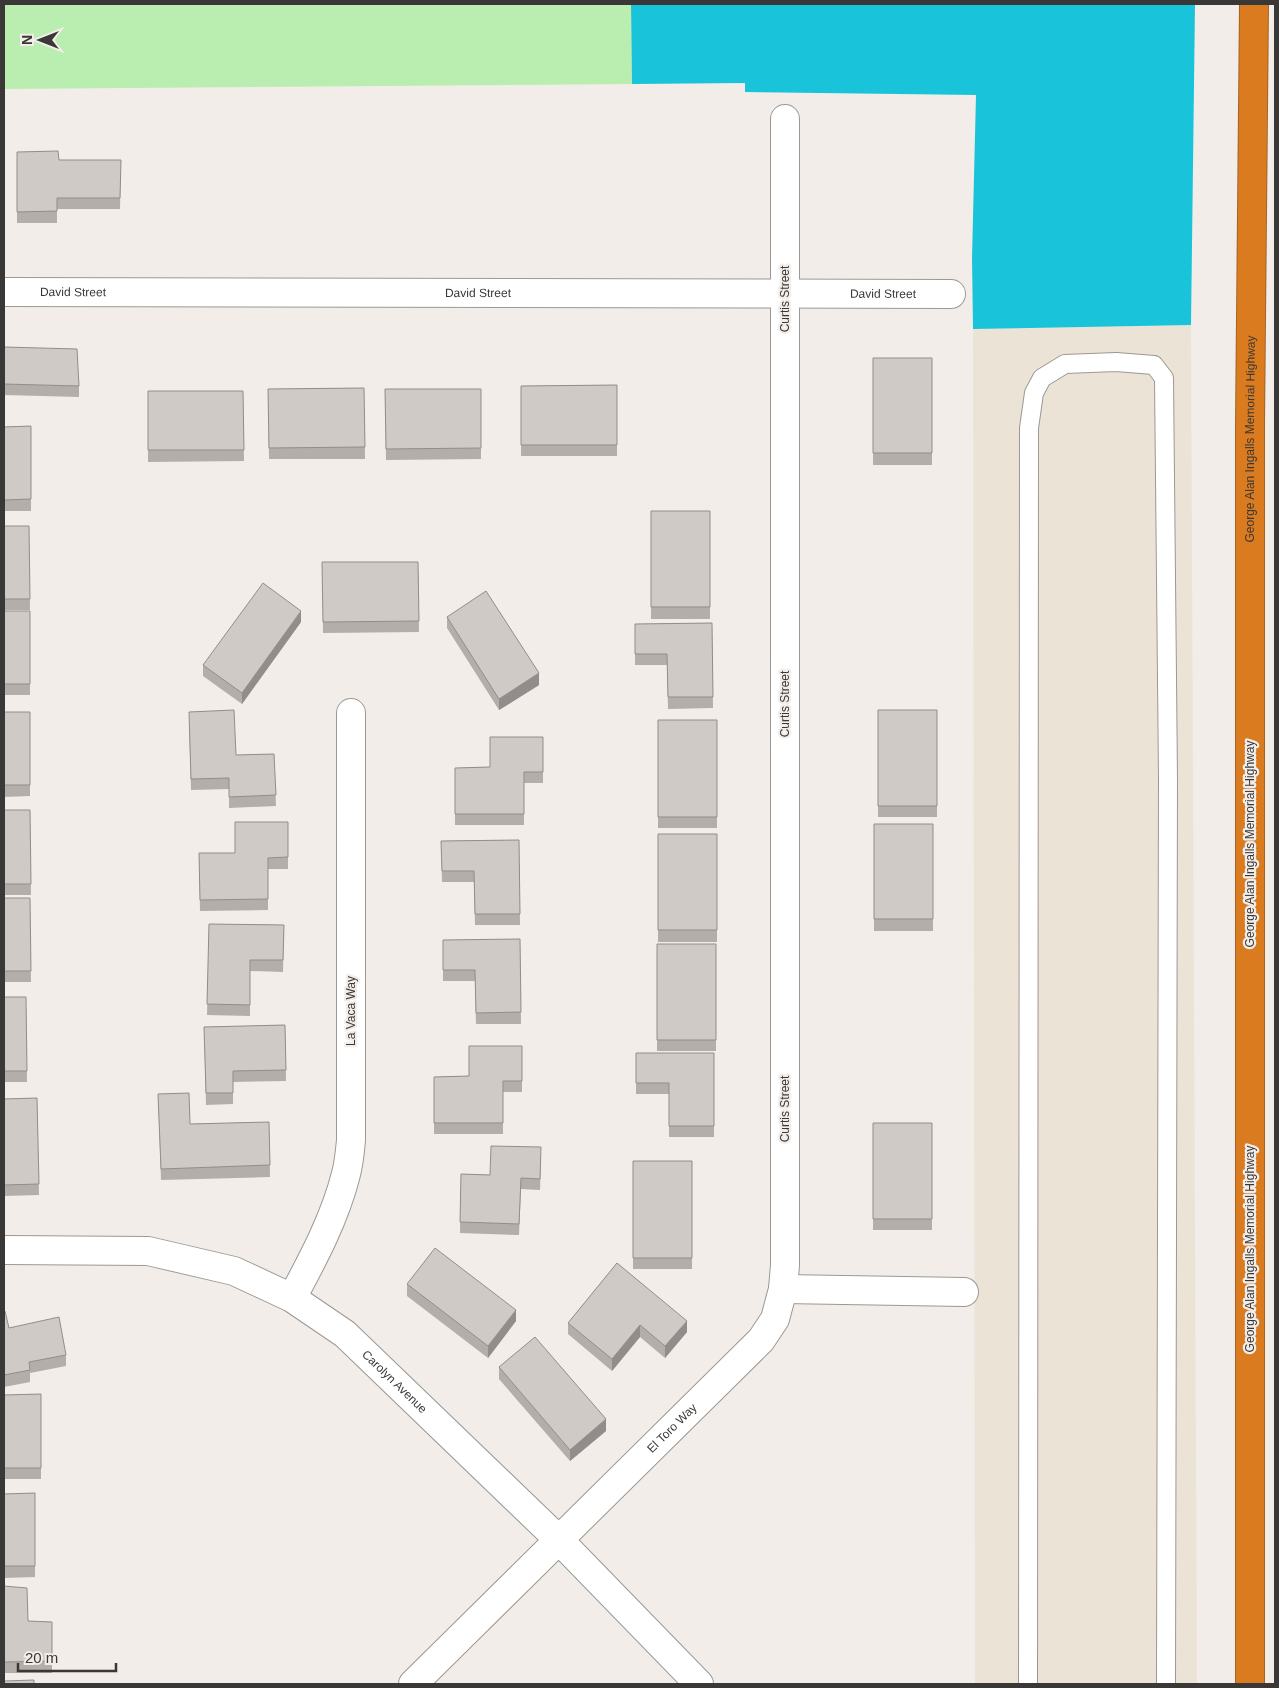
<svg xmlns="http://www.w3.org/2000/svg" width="1279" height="1688" viewBox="0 0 1279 1688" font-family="Arial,sans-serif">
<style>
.built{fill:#ece3d7}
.green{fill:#b9eeb0}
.water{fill:#19c3d9}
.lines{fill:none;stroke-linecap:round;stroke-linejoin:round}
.lane-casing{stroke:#9c9893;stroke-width:20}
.street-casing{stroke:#9c9893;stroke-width:30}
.highway-casing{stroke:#a26428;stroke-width:30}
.lane{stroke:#fff;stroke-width:18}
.street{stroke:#fff;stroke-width:28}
.highway{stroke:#da7b20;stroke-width:28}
.wall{fill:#b3aeaa}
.shaded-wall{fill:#928d8b}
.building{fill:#d0cac6;stroke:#928d8b}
.labels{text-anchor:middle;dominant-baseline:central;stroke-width:4.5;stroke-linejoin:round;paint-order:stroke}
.street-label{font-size:12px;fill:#3a3836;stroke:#f2ede8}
</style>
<rect width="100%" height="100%" fill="#f2ede8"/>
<path class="built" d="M1191,325L1197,1684H975L973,329Z"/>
<path class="green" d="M4,4H631L632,84L4,89Z"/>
<path class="water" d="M631,4H1195L1191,325L973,329L972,258L976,95L745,92V83L632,84Z"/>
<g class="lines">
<defs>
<path id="lane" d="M1028,1684L1029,428L1034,393L1042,378L1065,364L1116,362L1154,365L1164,378L1168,779L1166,1684"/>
<g id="street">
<path id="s1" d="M4,292L951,294"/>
<path id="s2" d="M4,1250L148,1251L234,1271L292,1298L345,1334L559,1540L699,1684"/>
<path d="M783,1289L964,1292"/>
<path d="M292,1298C313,1259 335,1218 346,1174C349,1163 350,1151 351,1140V713"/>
<path id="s3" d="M413,1684L761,1340L775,1319L783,1289L785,1265V119"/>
</g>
<g id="highway">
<path id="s4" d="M1250,1684V424L1254,4"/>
</g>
</defs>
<use href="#lane" class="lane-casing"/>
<use href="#street" class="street-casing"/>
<use href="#highway" class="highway-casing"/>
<use href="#lane" class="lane"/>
<use href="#street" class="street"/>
<use href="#highway" class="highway"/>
</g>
<path class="wall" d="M17,152L59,160H121L120,209H57V223H17Z
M4,347L79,386V397L4,395Z
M873,358H932V465H873Z
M617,385V456H521V386Z
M364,388L365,459H269L268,389Z
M385,389H481V459L386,460Z
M148,391H243L244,461L148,462Z
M31,426V511H4V427Z
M651,511H710V619H651Z
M4,526H29L30,610H4Z
M322,562H418L419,632L323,633Z
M4,611H30V695H4Z
M447,617L539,685L499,710L447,628Z
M301,622L242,704L203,676V665Z
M712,623L713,708L668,709L667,665H635V624Z
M878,710H937V817H878Z
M4,712H30V796L4,797Z
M658,720H717V828H658Z
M189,723L236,755L274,754L276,806L229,808V789L191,790Z
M543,737V783H524V825H455V768L490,767Z
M4,810H30L31,895H4Z
M288,822V869H268V910L200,911L199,853H235Z
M874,824H933V931H874Z
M658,834H717V942H658Z
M519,840L520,925H475L474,882H442L441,841Z
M4,898H30L31,982H4Z
M209,924L284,925L283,972L250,971V1016L207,1015Z
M520,939L521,1024H476L475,981H443V940Z
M657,944H716V1051H657Z
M4,997H26L27,1082H4Z
M285,1025L286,1081L233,1082V1104L206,1105L204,1027Z
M522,1046V1092H503V1134H434V1077L469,1076Z
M636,1053H714V1137H669V1094H636Z
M158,1094L190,1124L269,1122L270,1177L161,1180Z
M37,1098L39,1195L4,1196V1099Z
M873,1123H932V1230H873Z
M541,1158L540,1190L521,1189L519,1235L460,1233L461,1174L490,1175Z
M633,1161H692V1269H633Z
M617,1263L687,1332L665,1358L640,1337L612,1371L568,1334V1323Z
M407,1284L516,1321L488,1358L407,1296Z
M4,1311L9,1328L66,1355V1366L30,1373V1382L4,1387Z
M499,1367L606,1431L570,1461L499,1379Z
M41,1394V1479H4V1395Z
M35,1493V1577L4,1578V1494Z
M4,1586L28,1621L52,1622V1673H4Z"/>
<path class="shaded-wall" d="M301,611V622L242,704V693Z
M539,673V685L499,710V699Z
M516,1310V1321L488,1358V1346Z
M687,1321V1332L665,1358V1346Z
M640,1325V1337L612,1371V1359Z
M606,1419V1431L570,1461V1450Z"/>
<path class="building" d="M58,151L59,160H121L120,198H57V211L17,212V152Z
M4,347L77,349L79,386L4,384Z
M873,358H932V453H873Z
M617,385V445H521V386Z
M364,388L365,447L269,448L268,389Z
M385,389H481V448L386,449Z
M148,391H243L244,450H148Z
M31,426V499L4,500V427Z
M651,511H710V607H651Z
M4,526H29L30,599H4Z
M322,562H418L419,621L323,622Z
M263,583L301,611L242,693L203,665Z
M486,591L539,673L499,699L447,617Z
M4,611H30V684H4Z
M712,623L713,697H668L667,654H635V624Z
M234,710L236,755L274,754L276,795L229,797V778L191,779L189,712Z
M878,710H937V806H878Z
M4,712H30V785H4Z
M658,720H717V817H658Z
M490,737H543V772H524V814H455V768L490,767Z
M4,810H30L31,884H4Z
M235,822H288V857L268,858V899L200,900L199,853H235Z
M874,824H933V919H874Z
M658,834H717V930H658Z
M519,840L520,914H475L474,871H442L441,841Z
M4,898H30L31,971H4Z
M209,924L284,925L283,960H250V1005L207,1004Z
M520,939L521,1012L476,1013L475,970H443V940Z
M657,944H716V1040H657Z
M4,997H26L27,1071H4Z
M285,1025L286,1070L233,1071V1093H206L204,1027Z
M469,1046H522V1081H503V1123H434V1077L469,1076Z
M636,1053H714V1126H669V1083H636Z
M189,1093L190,1124L269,1122L270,1165L161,1169L158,1094Z
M37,1098L39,1184L4,1185V1099Z
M873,1123H932V1219H873Z
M491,1146L541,1147L540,1179L521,1178L519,1224L460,1222L461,1174L490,1175Z
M633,1161H692V1258H633Z
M435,1248L516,1310L488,1346L407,1284Z
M617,1263L687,1321L665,1346L640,1325L612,1359L568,1323Z
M4,1311H5L9,1328L59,1317L66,1355L29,1362L30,1370L4,1375Z
M535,1337L606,1419L570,1450L499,1367Z
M41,1394V1468H4V1395Z
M35,1493V1566H4V1494Z
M4,1586L27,1588L28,1621L52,1622V1661L4,1662Z
M34,1680V1684H4V1681Z"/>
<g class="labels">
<g class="street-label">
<text stroke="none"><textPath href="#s1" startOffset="69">David Street</textPath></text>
<text stroke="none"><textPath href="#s1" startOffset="474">David Street</textPath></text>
<text stroke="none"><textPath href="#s1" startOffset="879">David Street</textPath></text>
<text transform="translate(785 299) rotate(-90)">Curtis Street</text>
<text stroke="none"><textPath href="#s4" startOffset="1245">George Alan Ingalls Memorial Highway</textPath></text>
<text transform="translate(785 704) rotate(-90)">Curtis Street</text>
<text transform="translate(1250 844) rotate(-90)">George Alan Ingalls Memorial Highway</text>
<text transform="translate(351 1011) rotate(-90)">La Vaca Way</text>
<text transform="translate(785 1109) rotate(-90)">Curtis Street</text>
<text transform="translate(1250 1249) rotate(-90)">George Alan Ingalls Memorial Highway</text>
<text stroke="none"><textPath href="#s2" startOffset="429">Carolyn Avenue</textPath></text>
<text stroke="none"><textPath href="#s3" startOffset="364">El Toro Way</textPath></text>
</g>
</g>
<rect width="1279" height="1688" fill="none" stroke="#3a3836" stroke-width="10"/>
<g transform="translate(40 40) rotate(270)" stroke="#f2ede8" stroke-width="4" paint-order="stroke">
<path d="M0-4L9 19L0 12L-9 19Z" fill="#3a3836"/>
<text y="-8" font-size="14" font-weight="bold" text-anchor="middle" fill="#3a3836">N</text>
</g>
<path d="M18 1663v8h98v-8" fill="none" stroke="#3a3836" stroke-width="2.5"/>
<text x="25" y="1663" font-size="15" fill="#3a3836" stroke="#f2ede8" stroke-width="4" paint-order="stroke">20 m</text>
</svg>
